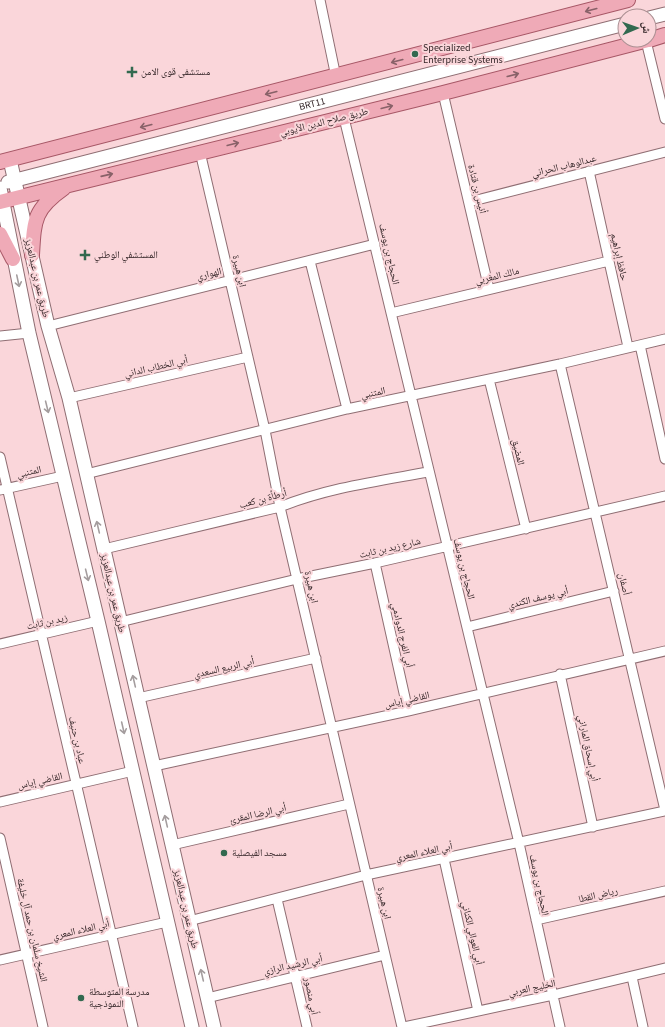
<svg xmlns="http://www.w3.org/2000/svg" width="665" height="1027" viewBox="0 0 665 1027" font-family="'Source Sans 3','Noto Naskh Arabic',sans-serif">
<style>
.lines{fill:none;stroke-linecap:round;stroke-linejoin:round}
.street-casing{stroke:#8f6e73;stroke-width:11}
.secondary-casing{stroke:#8f6e73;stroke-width:15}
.primary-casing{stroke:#a75766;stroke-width:16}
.street{stroke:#fff;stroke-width:9}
.secondary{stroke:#fff;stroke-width:13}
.primary{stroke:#efaab7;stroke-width:14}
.oneway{stroke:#886168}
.oneway2{stroke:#a49d9e}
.poi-dot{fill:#32694f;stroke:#fad6da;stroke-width:1.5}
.labels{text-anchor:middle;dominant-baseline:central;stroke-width:4;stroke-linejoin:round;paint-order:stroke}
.poi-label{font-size:10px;fill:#342628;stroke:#fad6da;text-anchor:start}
.street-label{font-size:10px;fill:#342628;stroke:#fad6da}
</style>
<rect width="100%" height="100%" fill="#fad6da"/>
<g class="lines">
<defs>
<path id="street" d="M320,0L336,77
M646,41L665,119
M443,93L489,289
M344,118L519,843L560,1027
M200,152L265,430L280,507L402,1027
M589,171L628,347
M469,202L665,152
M310,261L347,409
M391,313L609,261
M48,326L375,244
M0,336L29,333
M640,345L665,459
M560,364L665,810
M489,379L526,529
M69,398L248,357
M0,457L133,1027
M86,474L347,409L560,364L665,339
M0,490L63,476
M104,549L280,507C327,488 379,481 428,472
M375,563L408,711
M120,622L297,579L375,563L665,496
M467,627L614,591
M0,644L98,621
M560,674L593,827
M138,698L316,658
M154,766L408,711L665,651
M0,802L133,771
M0,838L43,1027
M172,845L349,804
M444,859L478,1011
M277,899L307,1027
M536,920L665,891
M189,921L366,875L665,811
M0,960L167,922
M632,977L643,1027
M207,998L385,955
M404,1027L553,995L665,968"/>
<g id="secondary">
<path d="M649,18L665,14"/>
<path d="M10,160L48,326L69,398L214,1027"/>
<path id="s1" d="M8,182L625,24"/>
<path d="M0,188L29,333L98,621L192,1027"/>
</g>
<path id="primary" d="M649,40L665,35
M0,162L628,0
M0,202L443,93L648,40
M0,234L13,259
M32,255C34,220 34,209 64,188"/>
</defs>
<use href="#street" class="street-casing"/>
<use href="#secondary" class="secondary-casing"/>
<use href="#primary" class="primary-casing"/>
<use href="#street" class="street"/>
<use href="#secondary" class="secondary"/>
<use href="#primary" class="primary"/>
</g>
<defs><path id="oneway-shaft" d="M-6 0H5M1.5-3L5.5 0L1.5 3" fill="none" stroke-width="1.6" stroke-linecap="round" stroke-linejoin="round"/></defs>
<g class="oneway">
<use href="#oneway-shaft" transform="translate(591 10) rotate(165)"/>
<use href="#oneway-shaft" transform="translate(397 61) rotate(165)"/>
<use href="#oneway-shaft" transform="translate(513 75) rotate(-15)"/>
<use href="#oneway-shaft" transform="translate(271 93) rotate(166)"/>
<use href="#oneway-shaft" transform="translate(387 107) rotate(-14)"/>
<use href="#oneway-shaft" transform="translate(146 126) rotate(166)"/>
<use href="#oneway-shaft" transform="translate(233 144) rotate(-14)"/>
<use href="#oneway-shaft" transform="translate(107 175) rotate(-13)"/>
</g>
<g class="oneway2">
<use href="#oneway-shaft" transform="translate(18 281) rotate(78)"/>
<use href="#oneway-shaft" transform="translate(47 407) rotate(76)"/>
<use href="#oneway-shaft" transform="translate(98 527) rotate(-103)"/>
<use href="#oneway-shaft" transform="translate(87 575) rotate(76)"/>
<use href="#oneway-shaft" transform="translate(134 681) rotate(-103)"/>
<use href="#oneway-shaft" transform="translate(123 728) rotate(77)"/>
<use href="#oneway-shaft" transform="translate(166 821) rotate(-103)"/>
<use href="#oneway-shaft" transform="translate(202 975) rotate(-103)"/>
</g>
<g class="poi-dot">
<circle cx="415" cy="54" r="4"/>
<path d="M130 66h4v4h4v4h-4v4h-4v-4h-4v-4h4z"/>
<path d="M83 249h4v4h4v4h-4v4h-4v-4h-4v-4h4z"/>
<circle cx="224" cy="853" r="4"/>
<circle cx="81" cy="998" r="4"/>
</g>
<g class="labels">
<g class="poi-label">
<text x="423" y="48">Specialized<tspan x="423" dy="12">Enterprise Systems</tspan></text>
<text x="141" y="72">مستشفى قوى الامن</text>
<text x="94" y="255">المستشفي الوطني</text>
<text x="232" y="853">مسجد الفيصلية</text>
<text x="89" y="992">مدرسة المتوسطة<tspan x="89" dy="12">النموذجية</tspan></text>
</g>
<g class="street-label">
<text stroke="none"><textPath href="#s1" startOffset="314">BRT11</textPath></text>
<text transform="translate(324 122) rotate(-14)">طريق صلاح الدين الأيوبي</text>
<text transform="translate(564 166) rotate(-14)">عبدالوهاب الحراني</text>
<text transform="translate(477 189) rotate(76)">أنيس بن قتادة</text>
<text transform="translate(389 254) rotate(77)">الحجاج بن يوسف</text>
<text transform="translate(619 257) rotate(77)">حافظ إبراهيم</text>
<text transform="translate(239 271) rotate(77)">ابن هبيرة</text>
<text transform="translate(209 274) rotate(-14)">الهواري</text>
<text transform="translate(497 276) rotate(-14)">مالك المغربي</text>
<text transform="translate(37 278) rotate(77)">طريق عمر بن عبدالعزيز</text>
<text transform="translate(156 367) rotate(-13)">أبي الخطاب الداني</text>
<text transform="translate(373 393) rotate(-12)">المتنبي</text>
<text transform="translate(518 452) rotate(76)">المضيق</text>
<text transform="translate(29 472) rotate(-13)">المتنبي</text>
<text transform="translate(263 499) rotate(-15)">أرطأة بن كعب</text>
<text transform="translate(390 548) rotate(-13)">شارع زيد بن ثابت</text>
<text transform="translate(464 569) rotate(76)">الحجاج بن يوسف</text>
<text transform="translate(624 584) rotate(77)">أصفان</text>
<text transform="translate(311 587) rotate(77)">ابن هبيرة</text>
<text transform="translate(113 593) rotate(77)">طريق عمر بن عبدالعزيز</text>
<text transform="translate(538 598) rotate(-14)">أبي يوسف الكندي</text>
<text transform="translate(47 622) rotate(-13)">زيد بن ثابت</text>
<text transform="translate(402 635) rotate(77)">أبي الفرج الدوادمي</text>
<text transform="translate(224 668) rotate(-13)">أبي الربيع السعدي</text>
<text transform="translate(407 700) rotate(-13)">القاضي إياس</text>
<text transform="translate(77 740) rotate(77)">عباد بن حنيف</text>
<text transform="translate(588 748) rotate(78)">أبي إسحاق الماراني</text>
<text transform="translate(40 781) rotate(-13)">القاضي إياس</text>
<text transform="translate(258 814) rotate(-13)">أبي الرضا المقرئ</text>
<text transform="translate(424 852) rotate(-12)">أبي العلاء المعري</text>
<text transform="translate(539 885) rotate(78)">الحجاج بن يوسف</text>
<text transform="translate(598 895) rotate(-13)">رياض القطا</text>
<text transform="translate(384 903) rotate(77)">ابن هبيرة</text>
<text transform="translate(186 909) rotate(77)">طريق عمر بن عبدالعزيز</text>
<text transform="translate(32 930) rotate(77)">الشيخ سلمان بن حمد آل خليفة</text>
<text transform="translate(81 930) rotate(-13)">أبي العلاء المعري</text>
<text transform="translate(472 933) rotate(77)">أبي العوالي الكناني</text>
<text transform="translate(293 965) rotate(-13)">أبي الرشيد الرازي</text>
<text transform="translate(532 988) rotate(-12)">الخليج العربي</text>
<text transform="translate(311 996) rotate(79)">أبي منصور</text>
</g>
</g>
<g transform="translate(637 28) rotate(88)"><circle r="19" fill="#fad6da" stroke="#ab9093"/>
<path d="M0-3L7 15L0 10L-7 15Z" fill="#32694f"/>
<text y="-6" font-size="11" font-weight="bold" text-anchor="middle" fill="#342628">ش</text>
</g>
</svg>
